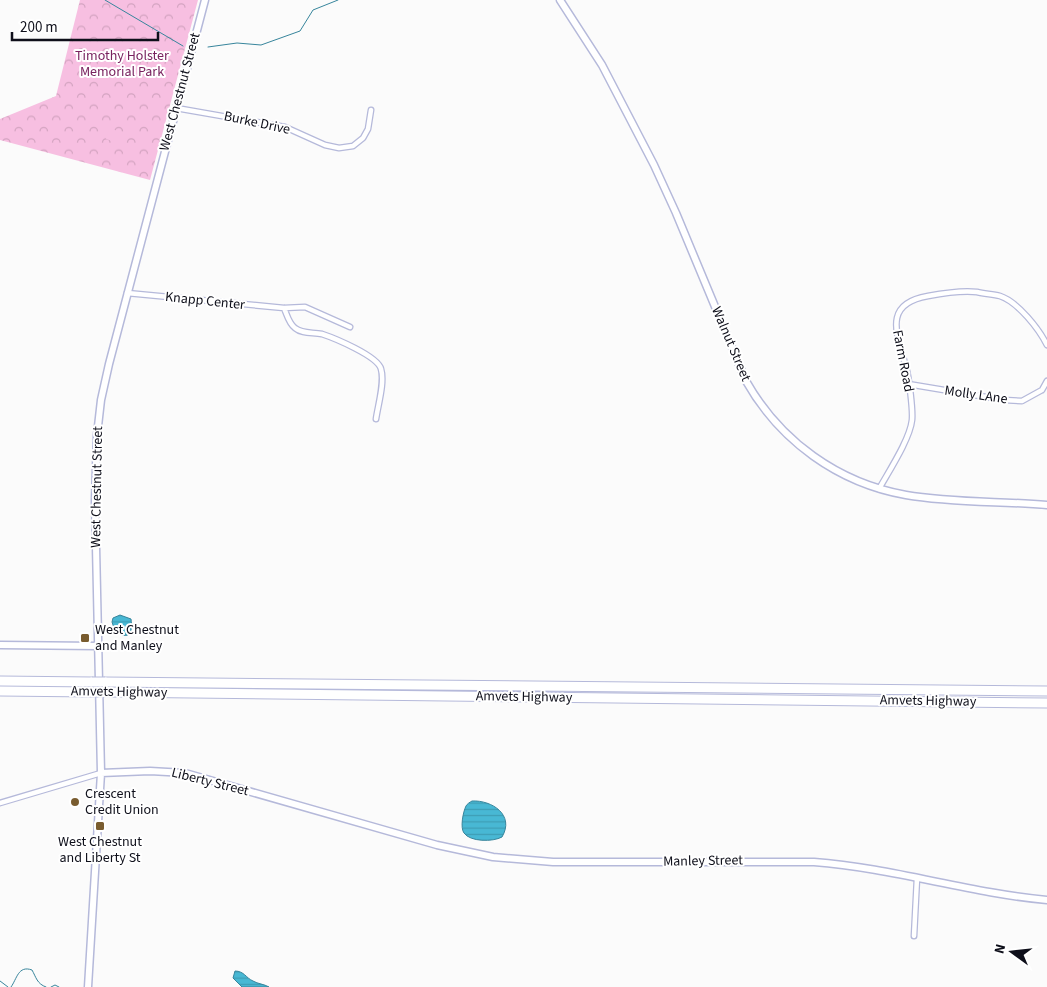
<svg xmlns="http://www.w3.org/2000/svg" width="1047" height="987" viewBox="0 0 1047 987" font-family="'Source Sans 3',sans-serif">
<style>
.park{fill:url(#park-crowns)}
.garden{fill:#f7bfe1}
.water{fill:url(#water-rules);stroke:#37859c}
.lines{fill:none;stroke-linecap:round;stroke-linejoin:round}
.stream{stroke:#37859c;stroke-width:1}
.street-casing{stroke:#b5b9da;stroke-width:7}
.secondary-casing{stroke:#b5b9da;stroke-width:9}
.highway-casing{stroke:#b5b9da;stroke-width:11}
.street{stroke:#fff;stroke-width:4.5}
.secondary{stroke:#fff;stroke-width:6}
.highway{stroke:#fff;stroke-width:9}
.highway-bridge-casing{stroke:#b5b9da;stroke-width:11;stroke-linecap:butt}
.highway-bridge{stroke:#fff;stroke-width:9}
.poi-dot{fill:#795c2f;stroke:#fff;stroke-width:2}
.labels{text-anchor:middle;dominant-baseline:central;stroke-width:4;stroke-linejoin:round;paint-order:stroke}
.park-label{font-size:14px;fill:#79225f;stroke:#fff}
.street-label{font-size:14px;fill:#0e0f1a;stroke:#fff}
.poi-label{font-size:14px;fill:#0e0f1a;stroke:#fff;text-anchor:start}
</style>
<defs>
<pattern id="park-crowns" width="20" height="18" patternUnits="userSpaceOnUse" patternTransform="scale(1.25)"><rect width="20" height="18" fill="#f7bfe1"/><path d="M2 6a3 3 0 1 1 6 0M12 15a3 3 0 1 1 6 0" fill="none" stroke="#d3a3c0"/></pattern>
<pattern id="water-rules" width="6" height="5" patternUnits="userSpaceOnUse" patternTransform="scale(1.25)"><rect width="6" height="5" fill="#48b8d4"/><path d="M0 2.5h6" fill="none" stroke="#3e9db5"/></pattern>
</defs>
<rect width="100%" height="100%" fill="#fbfbfb"/>
<path class="park" d="M80,0H198L150,180L0,140V119L56,96Z"/>
<path class="garden" d="M109,128L127,134L124,145L106,139Z"/>
<path class="water" d="M120,615L131,619C133,633 129,641 115,631L112,622L113,618Z
M472,801C492,800 515,815 502,837C493,842 470,842 464,833C460,828 463,812 466,806C467,804 470,802 472,801Z
M235,971C244,971 246,978 253,981C258,984 264,984 269,987H242L233,978Z"/>
<g class="lines">
<path class="stream" d="M105,0L183,46
M208,47L237,43L261,45L300,31L313,10L338,0
M0,981L8,987
M11,987C17,979 18,965 32,970C36,977 37,984 46,987
M51,987L55,985L59,987"/>
<defs>
<path id="street" d="M176,108L285,127L325,145L339,148L353,146L363,138L368,129L371,110
M127,293L284,308L305,307L350,327
M284,308C287,315 289,324 295,328C302,334 313,332 322,334C334,338 378,356 381,369C385,382 378,405 376,419
M908,384L1004,400L1022,401L1042,390
M1042,390L1047,381
M879,489C889,471 910,439 912,420C913,410 909,377 906,367C898,336 881,304 928,296C944,293 961,290 977,292C985,294 993,294 1000,296C1018,302 1039,329 1047,345
M0,803L101,773
M914,936L917,878"/>
<path id="secondary" d="M560,0L602,65L654,165L676,213L746,381C780,441 838,483 906,495C952,503 1000,501 1047,505
M0,645L98,646
M101,773L150,771L185,773L437,845L493,857L553,862H814C893,868 969,893 1047,900
M88,987L101,773L95,501L97,435L101,400L109,364L205,0"/>
<path id="highway" d="M0,681L92,682
M105,682L1047,691
M0,691L92,692
M106,692L1047,703"/>
</defs>
<use href="#street" class="street-casing"/>
<use href="#secondary" class="secondary-casing"/>
<use href="#highway" class="highway-casing"/>
<use href="#street" class="street"/>
<use href="#secondary" class="secondary"/>
<use href="#highway" class="highway"/>
<defs>
<path id="highway-bridge" d="M92,682H105
M92,692H106"/>
</defs>
<use href="#highway-bridge" class="highway-bridge-casing"/>
<use href="#highway-bridge" class="highway-bridge"/>
</g>
<g class="poi-dot">
<rect x="80" y="633" width="10" height="10" rx="2.5"/>
<circle cx="75" cy="802" r="5"/>
<rect x="95" y="821" width="10" height="10" rx="2.5"/>
</g>
<g class="labels">
<g class="park-label">
<text x="122" y="56">Timothy Holster<tspan x="122" dy="16">Memorial Park</tspan></text>
</g>
<g class="street-label">
<text transform="translate(180 92) rotate(-75)">West Chestnut Street</text>
<text transform="translate(257 123) rotate(12)">Burke Drive</text>
<text transform="translate(205 301) rotate(6)">Knapp Center</text>
<text transform="translate(731 344) rotate(67)">Walnut Street</text>
<text transform="translate(903 361) rotate(79)">Farm Road</text>
<text transform="translate(976 395) rotate(8)">Molly LAne</text>
<text transform="translate(97 487) rotate(-89)">West Chestnut Street</text>
<text transform="translate(119 692) rotate(1)">Amvets Highway</text>
<text transform="translate(524 697) rotate(1)">Amvets Highway</text>
<text transform="translate(928 701) rotate(1)">Amvets Highway</text>
<text transform="translate(210 782) rotate(14)">Liberty Street</text>
<text transform="translate(703 861) rotate(-1)">Manley Street</text>
</g>
<g class="poi-label">
<text x="95" y="630">West Chestnut<tspan x="95" dy="16">and Manley</tspan></text>
<text x="85" y="794">Crescent<tspan x="85" dy="16">Credit Union</tspan></text>
<text x="100" y="842" text-anchor="middle">West Chestnut<tspan x="100" dy="16">and Liberty St</tspan></text>
</g>
</g>
<g transform="translate(1012 952) rotate(285)" stroke="#ffffff" stroke-width="4" paint-order="stroke">
<path d="M0-4L9 19L0 12L-9 19Z" fill="#0e0f1a"/>
<text y="-8" font-size="14" font-weight="bold" text-anchor="middle" fill="#0e0f1a">N</text>
</g>
<path d="M12 32v8h146v-8" fill="none" stroke="#0e0f1a" stroke-width="2.5"/>
<text x="20" y="32" font-size="15" fill="#0e0f1a" stroke="#ffffff" stroke-width="4" paint-order="stroke">200 m</text>
</svg>
